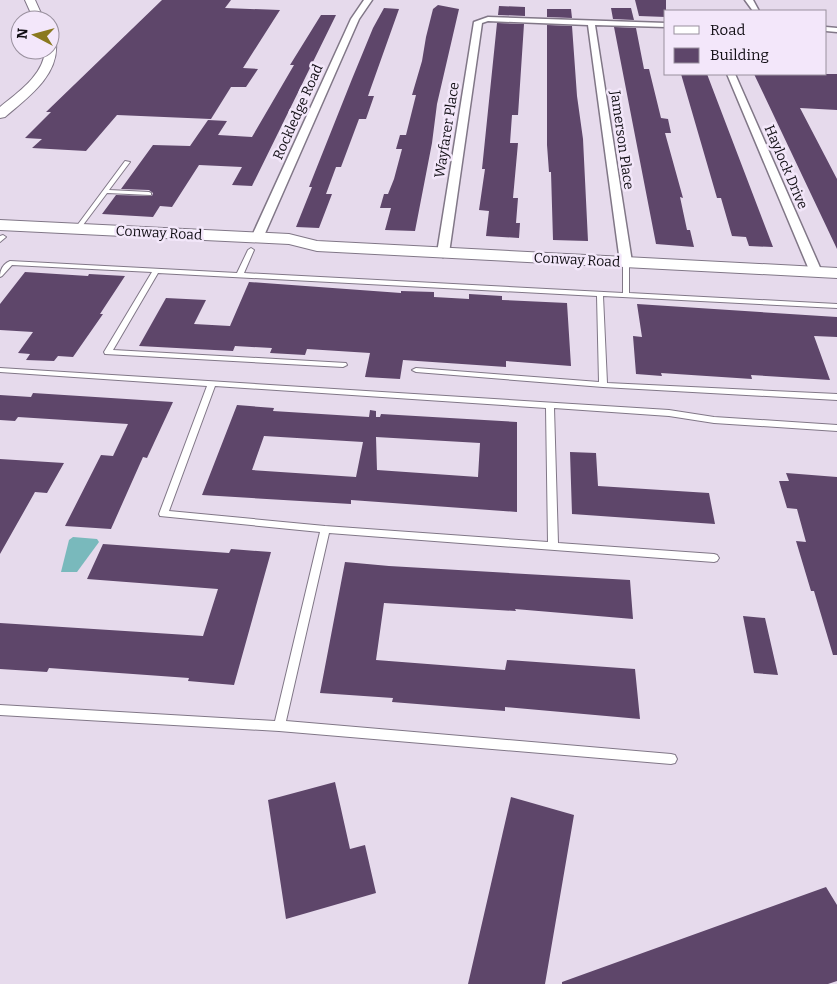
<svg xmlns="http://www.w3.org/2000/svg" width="837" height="984" viewBox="0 0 837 984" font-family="Bitter,serif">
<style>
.water{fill:#79b9bc}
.building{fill:#5e466a;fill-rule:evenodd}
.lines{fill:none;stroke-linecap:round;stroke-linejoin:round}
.lane-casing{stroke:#817787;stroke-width:2}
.street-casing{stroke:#817787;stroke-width:3}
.secondary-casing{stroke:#817787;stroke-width:2}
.lane{fill:#fff;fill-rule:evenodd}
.street{fill:#fff;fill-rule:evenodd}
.secondary{fill:#fff;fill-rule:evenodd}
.labels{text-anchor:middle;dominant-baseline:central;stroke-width:5;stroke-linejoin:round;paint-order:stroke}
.far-street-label{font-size:14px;fill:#110e14;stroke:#f3e7fa}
</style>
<rect width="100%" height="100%" fill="#e6daec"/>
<path class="water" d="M73,537L97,539L99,542L77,572H61L69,540Z"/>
<path class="building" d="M162,0H231L225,8L280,10L243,68L258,69L246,87H231L211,119L117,115L86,151L32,148L42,139L25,138L51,112H46Z
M635,0H666V17L639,16Z
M438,5L459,9L437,104L432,143L415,231L385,230L391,208H380L384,194H388L394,179L402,149H396L400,135H406L416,95H412L422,61L426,37L433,9Z
M499,6L525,7V16L498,15Z
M384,8L399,9L368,96H374L366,119H359L341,167H336L326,194H332L319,228L296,227L312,187H309L352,79L373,28Z
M611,8H631L634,20L613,19Z
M547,9H571L572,18L547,17Z
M321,15H336L252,186L232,185L242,167L199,165L172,207L160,206L153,217L102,214L116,195L152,196L153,193L149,190L121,189L153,145L190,146L208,120L227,121L218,135L252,137L294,65H290Z
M497,23L524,24L518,115H512L510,143H518L513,198H518L516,223H520L519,238L486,236L489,211L479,210L485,169H482Z
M547,25L572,26L577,96L583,139L588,241L553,240L551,172H549L547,145Z
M614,27L636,28L644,69H649L661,118L668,119L671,133H665L683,198L680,197L687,230H690L694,247L656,244Z
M681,74H707L773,247L749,246L746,237L732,236L721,198H717Z
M754,74H837V110L800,108L837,179V249Z
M25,272L88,276L89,274L125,276L100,314H103L73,357L58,356L54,361L26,360L30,354L18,353L33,332L0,330V304Z
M249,282L401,293V291L434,292V297L469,299V294L502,296V300L567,303L571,366L506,361V367L403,360L400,379L365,377L370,353L307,349L305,355L270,353L272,348L235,346L233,351L139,346L166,298L206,300L194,324L230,326Z
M637,304L837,317V337L814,336L830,380L751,375L752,379L661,373L662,376L636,374L633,336L642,337Z
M33,393L173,402L147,458L143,457L111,529L65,526L101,455L113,456L128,424L18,417L15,421L0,420V395L31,397Z
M237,405L274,408L273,411L369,417L370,410L376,411V417H380L381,414L517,422V512L351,500V504L202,495ZM264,436L363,442L356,477L252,470ZM376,437L480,443L478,477L377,470Z
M570,452L596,453L598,486L709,493L715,524L572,514Z
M0,459L64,463L47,493L35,492L0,554Z
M786,473L837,477V655H833L814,591H811L796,541L806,542L797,509L787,508L779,481H789Z
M103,544L229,553L231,549L271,552L234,685L188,681L189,678L49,668L47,672L0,669V623L203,636L218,589L87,579Z
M345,562L389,566L630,580L633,619L515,609L516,611L384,603L376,660L505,670L507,660L635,669L640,719L505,707V711L392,702L393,698L320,693Z
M743,616L765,618L778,675L754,673Z
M335,782L350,849L365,845L376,893L286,919L268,800Z
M511,797L574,815L545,984H468Z
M826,887L837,905V981L828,984H562V982Z"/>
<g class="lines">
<defs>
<path id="lane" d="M125,161L130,162L109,190L149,192L151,193V195L107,193L80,229H76V227Z
M3,235L6,237L0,242V236Z
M251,248L254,250L244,273L623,293V262L626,260L629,262V293L837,304V308L603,296L607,383L837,394V400L603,387L416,372L412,370L416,368L599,382L597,296L158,273L113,350L346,363L347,365L343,367L105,354L104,352L152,272L12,265L2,276L0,277C0,270 3,264 10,261L237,273L248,250Z
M0,368L669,410L714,417L837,425V431L714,423L669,416L554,408L558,543L714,554L717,555L719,558L717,561L714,562L329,533L286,721L671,754L675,755L677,759L675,763L671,764L279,731L0,715V705L275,721L320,532L160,516L159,514L207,386L0,372ZM215,386L546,408L548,542L325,526L169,511Z"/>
<path id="street" d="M364,0H372L359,19L263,238L261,240H253L251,238L351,19Z
M745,0H753L759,11H753Z
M488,17L666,23V27L595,25L632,262L630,265H622L620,262L588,25L488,21L482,23L449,253L443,257L437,253L474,22Z
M826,27L837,28V32L826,31Z
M727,74H735L822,272L820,275H812L810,272Z"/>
<path id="secondary" d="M25,0H35L44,20H34Z
M50,40L56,43C59,76 27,98 5,117L0,118V107C17,93 44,75 45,50H50Z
M0,220L289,234L317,241L837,268V278L317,251L289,244L0,230Z"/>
</defs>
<use href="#lane" class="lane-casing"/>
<use href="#street" class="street-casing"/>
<use href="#secondary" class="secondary-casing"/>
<use href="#lane" class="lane"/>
<use href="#street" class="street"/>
<use href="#secondary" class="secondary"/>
</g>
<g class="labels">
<g class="far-street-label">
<text transform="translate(298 112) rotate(-66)">Rockledge Road</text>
<text transform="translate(447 130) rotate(-81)">Wayfarer Place</text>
<text transform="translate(622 140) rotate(82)">Jamerson Place</text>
<text transform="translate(786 167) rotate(67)">Haylock Drive</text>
<text transform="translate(159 233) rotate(3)">Conway Road</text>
<text transform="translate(577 260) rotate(3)">Conway Road</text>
</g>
</g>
<rect x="664" y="10" width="162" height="65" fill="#f3e7fa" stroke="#99909e"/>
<rect x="674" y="26" width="25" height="8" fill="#ffffff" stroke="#99909e"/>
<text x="710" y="35" font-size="15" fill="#110e14">Road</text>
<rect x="674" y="48" width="25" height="15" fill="#5e466a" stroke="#99909e"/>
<text x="710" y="60" font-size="15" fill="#110e14">Building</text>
<g transform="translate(35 35) rotate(276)"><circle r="24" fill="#f3e7fa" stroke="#99909e"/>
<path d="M0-4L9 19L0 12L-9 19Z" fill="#8a791e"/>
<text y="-8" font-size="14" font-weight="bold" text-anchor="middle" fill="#110e14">N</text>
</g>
</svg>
